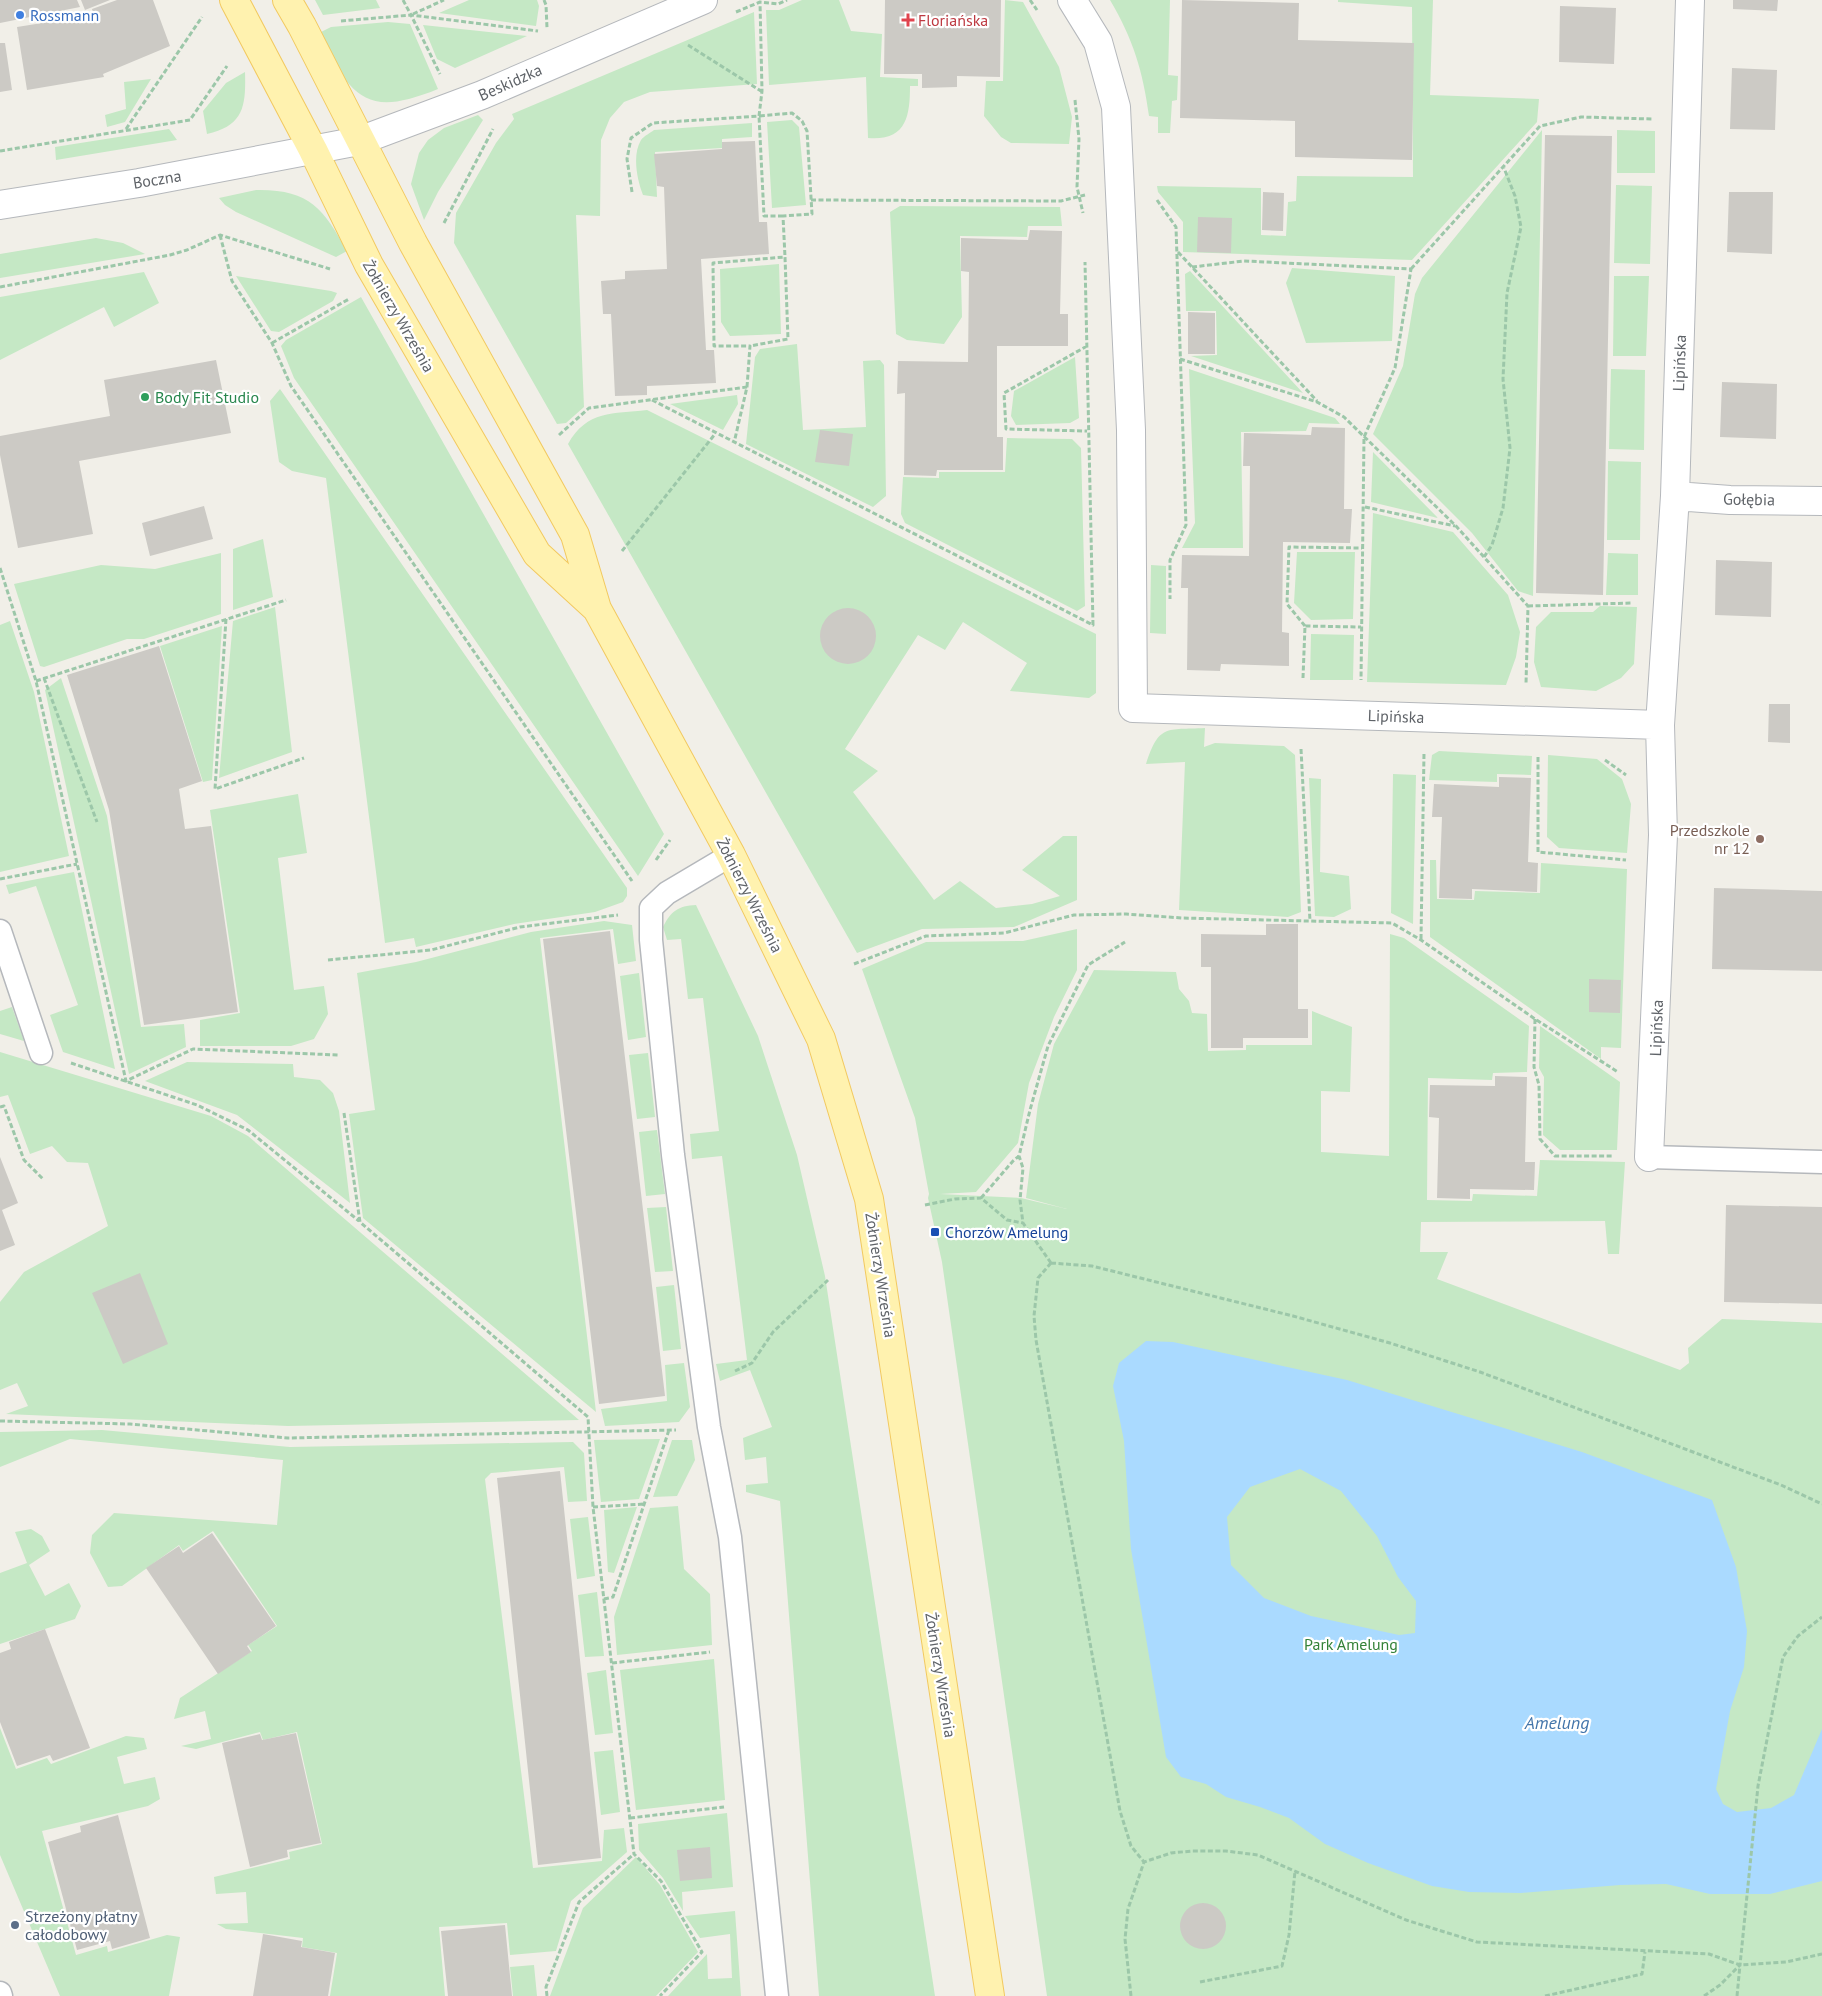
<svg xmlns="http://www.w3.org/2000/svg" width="1822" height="1996" viewBox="0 0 1822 1996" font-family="'PT Sans',sans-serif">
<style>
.green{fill:#c5e8c5}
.water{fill:#aadaff;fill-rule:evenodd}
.building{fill:#cccac5}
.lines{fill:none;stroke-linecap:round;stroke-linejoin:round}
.service-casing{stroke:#b5b8bc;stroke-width:25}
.minor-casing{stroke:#b5b8bc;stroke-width:30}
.primary-casing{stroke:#f2c960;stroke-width:30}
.path{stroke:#9cc7a9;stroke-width:3;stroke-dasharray:5 2.5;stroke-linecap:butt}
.service{stroke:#fff;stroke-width:22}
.minor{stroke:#fff;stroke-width:28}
.primary{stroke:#fff2af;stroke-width:28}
.shop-dot{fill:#3f7fe0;stroke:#fff;stroke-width:2}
.health-dot{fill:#e0444e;stroke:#fff;stroke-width:2}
.leisure-dot{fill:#2e9e5b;stroke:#fff;stroke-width:2}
.education-dot{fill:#8d6e63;stroke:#fff;stroke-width:2}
.transit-dot{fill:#1a4fb4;stroke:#fff;stroke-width:2}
.service-dot{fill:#5c6f8a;stroke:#fff;stroke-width:2}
.labels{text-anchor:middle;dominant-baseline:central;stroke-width:4.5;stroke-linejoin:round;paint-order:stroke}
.shop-label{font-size:16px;fill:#366cbe;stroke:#fff;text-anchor:start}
.health-label{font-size:16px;fill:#be3a42;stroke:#fff;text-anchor:start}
.street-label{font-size:16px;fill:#5f6368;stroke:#fff}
.leisure-label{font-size:16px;fill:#27864d;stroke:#fff;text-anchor:start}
.education-label{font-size:16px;fill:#785e54;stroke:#fff;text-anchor:end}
.transit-label{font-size:16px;fill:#164399;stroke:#fff;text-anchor:start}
.park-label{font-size:16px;fill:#348238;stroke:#fff}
.service-label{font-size:16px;fill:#4e5e75;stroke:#fff;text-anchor:start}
.water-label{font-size:18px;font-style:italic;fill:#4174aa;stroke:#fff}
</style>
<rect width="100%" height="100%" fill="#f1efe8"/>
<path class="green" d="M315,0H376L380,8L323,15Z
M469,0H537L539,6L536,26L439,13Z
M802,0H839L851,31L882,34L880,77L918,79V86H910C910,117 906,141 868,138L866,77L769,85L766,10H779Z
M1005,0L1023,2L1059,67L1072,117L1069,144L1011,143L1001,137L984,116L986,81H1003Z
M1110,0H1170L1168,75L1178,76L1177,100L1172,101L1170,133H1158V117L1149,116C1143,71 1133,39 1110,0Z
M1338,0H1433L1430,95L1539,99L1537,122L1412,260L1183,252V222L1158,192L1157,186L1261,188V235L1286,236L1288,202L1296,201L1297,176L1413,177L1412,7L1338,2Z
M754,12L757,84L650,92L624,102L610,118L601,140L600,216L576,215L584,407L566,423L557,424L454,243L456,213L496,143L514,119L512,114Z
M388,22L410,24L438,89C362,120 354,94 315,35L331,27Z
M423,25L527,36L455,68L437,59Z
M245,72C246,106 244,126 207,134L203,111L226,83Z
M151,79L125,122L107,127L105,115L126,109L124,82Z
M478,115L483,120L438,192L424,220L411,184L419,153L428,140L444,128Z
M792,120L799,127L806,205L772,208L767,122Z
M752,123V137L722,139V148L655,152L657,197L643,195C637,180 632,155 641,140C644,136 650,133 654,130Z
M169,129L177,140L56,160L55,147Z
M1542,130L1533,596L1518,591L1472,533L1373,434L1403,366L1415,294L1422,278Z
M1617,130L1655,131V173H1617Z
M1616,185L1652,186L1650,264L1614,263Z
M256,190C309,189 323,208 347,251L336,257L236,212L225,205L219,198Z
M900,206L1060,207L1062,226H1028L1027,237L960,236L962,317L944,344L907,340L896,334L890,212Z
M96,238L123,243L145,254L0,278V254Z
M779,264L781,334L730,336L721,322L720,269Z
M1292,268L1395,276L1392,341L1306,343L1286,283Z
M1190,271L1303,393L1191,356L1217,355L1216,311H1186L1185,274Z
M144,272L159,303L114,327L104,307L0,360V297Z
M236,276L331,291L337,293L333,301L279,332L271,331Z
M1614,276H1649L1646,356H1613Z
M361,297L664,834L638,876L294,378L281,346L286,340Z
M797,344L803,430L866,427L863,361L880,360L884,365L886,496L873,507L746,444L755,357L760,349Z
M1075,357L1079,418L1070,423L1016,425L1011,416L1014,391Z
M1189,369L1335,418L1340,424L1309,423L1306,431L1241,432L1243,548H1182L1195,523Z
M1611,369L1645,370L1644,450L1609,449Z
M280,389L627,888V896L623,902L595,912L514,924L416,947L414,938L385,943L326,478L292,471L279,462L270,401Z
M737,395L738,404L723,430L670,404Z
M647,410L1096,634V693L1089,698L1010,691L1027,663L963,622L945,650L918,635L845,749L878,771L853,792L934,900L960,881L996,908L1032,904L1060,896L1022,870L1063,836H1077V900L1014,927L922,929L857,953L568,444C587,410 613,414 647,410Z
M1007,438L1072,439L1081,448L1085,606L1077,611L905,523L901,514L903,477L939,478V472H1005Z
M1373,452L1438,518L1371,502Z
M1608,461L1641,462L1640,540H1607Z
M1373,513L1453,532L1508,595L1520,632L1516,657L1506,685L1367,682Z
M263,539L273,597L233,610V549Z
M1297,552H1355L1353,619L1311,620L1294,603Z
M221,553V614L144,639H127L44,667L40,666L14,584L101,565L155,569Z
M1608,553L1638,554V595H1606Z
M1151,565L1166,566V634L1150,633Z
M1600,606L1637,607L1634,664L1621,678L1596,691L1541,687L1534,662L1536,627L1551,612H1593Z
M275,607L292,752L219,778L233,621Z
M10,621L34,692L69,856L0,872V625Z
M222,626L212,780L203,782L160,646Z
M1311,634L1354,635L1353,680H1310Z
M61,678L107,816L141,1027L184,1024L186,1047L129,1074L45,690Z
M1205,728L1204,747L1215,743L1284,746L1295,755L1301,912L1288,917L1179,910L1185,762L1146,764C1159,724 1166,730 1205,728Z
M1439,751L1532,756L1531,775L1497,774V782L1429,780L1432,755Z
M1548,755L1597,759L1622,779L1631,804L1627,853L1559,848L1547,837Z
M1393,774L1416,775L1413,924L1391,913Z
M1309,778L1321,779L1320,872L1349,876L1351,909L1334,917L1315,916Z
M298,794L307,853L278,858L294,990L324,986L328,1014L314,1039L291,1046H200V1020L240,1013L210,810Z
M1430,860H1436L1437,899L1474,900L1475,891L1540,893L1541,863L1627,869L1621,1048L1601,1047V1059L1430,937Z
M74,872L115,1069L63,1052L50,1015L78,1005L36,886L9,894L6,885Z
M696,905L758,1036L797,1155L825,1276L935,1996H819L780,1501L746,1492V1485L768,1483L766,1457L745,1460L743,1438L772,1427L750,1370L720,1381L716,1364L747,1360L722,1156L692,1159L690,1134L719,1131L703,998L688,999L681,939L667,940L663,927C671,911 678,906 696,905Z
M604,921L632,925L636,961L618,964L613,929L540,938L596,1412L363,1218L349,1114L375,1110L357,973L416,962L531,932Z
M1077,929V970L1054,1017L1029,1083L1018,1143L976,1192L940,1194L1021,1198L1067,1209L1026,1198L1038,1104L1054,1044L1094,970L1176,972L1179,989L1189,1001L1192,1013L1207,1014L1208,1051L1246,1050V1045H1312V1011L1352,1027L1350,1092L1321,1091V1152L1389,1156L1390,934L1404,938L1529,1026L1527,1072L1493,1073L1492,1080L1428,1078L1427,1200L1472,1201L1473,1194L1537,1196L1540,1160L1625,1162L1619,1254H1608L1605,1221L1421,1222L1420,1252H1448L1437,1279L1680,1370L1689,1363L1688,1348L1722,1319L1822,1323V1996H1047L942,1262L928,1198L929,1194L915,1118L862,969L926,942L1023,941Z
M639,973L646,1037L628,1040L620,976Z
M12,1007L24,1041L0,1034V1011Z
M1540,1026L1620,1082L1617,1150H1560L1543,1135L1544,1077L1539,1068Z
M0,1052L211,1116L248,1136L579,1420L288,1426L6,1414L28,1406L17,1383L0,1390V1302L24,1272L108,1226L88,1163L67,1162L52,1146L30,1154L8,1095L0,1097Z
M648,1053L655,1117L637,1119L629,1055Z
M187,1062L293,1064L294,1077L320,1080L333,1093L339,1111L350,1203L237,1115L145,1081Z
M657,1130L665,1194L646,1196L639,1132Z
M666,1207L673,1271L655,1272L647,1208Z
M674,1285L681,1349L663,1351L656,1287Z
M684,1363L690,1407L679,1422L605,1426L601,1409L667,1401L665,1365Z
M102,1430L290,1447L573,1442L584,1453L587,1501L568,1502L564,1467L491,1473L485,1479L533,1868L602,1861L604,1830L624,1828L627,1852L571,1901L556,1951L510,1955L507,1923L439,1927L445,1996H330L337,1953L302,1947L303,1938L226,1929L217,1924L248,1923L246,1892L216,1894L214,1877L290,1859L289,1852L322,1844L297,1732L263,1740L260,1732L196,1749L181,1746L211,1739L205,1711L174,1719L180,1698L252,1651L248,1645L277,1626L213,1531L183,1551L179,1545L122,1586L108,1587L90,1553L92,1535L114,1513L277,1525L283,1460L70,1439L0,1467V1432Z
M660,1439L639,1499L601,1502L594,1440Z
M672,1440H692L695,1460L677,1496L653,1497Z
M678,1506L684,1569L710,1594L712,1645L617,1655L614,1617L650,1508Z
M637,1507L614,1573L608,1572L604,1510Z
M588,1517L595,1576L577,1579L570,1519Z
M31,1529L42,1536L50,1551L29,1565L45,1596L69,1583L81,1606L75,1619L0,1644V1573L27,1563L15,1532Z
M597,1592L604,1656L585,1657L578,1595Z
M714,1659L725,1800L636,1810L620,1670Z
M606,1670L613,1733L595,1735L587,1673Z
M0,1728L16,1769L47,1758L51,1764L126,1736L144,1738L147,1749L117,1757L124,1784L155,1777L160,1799L148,1806L42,1831L76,1955L107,1946L108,1952L167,1935L180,1937L169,1996H60L0,1855Z
M613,1750L620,1812L601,1815L594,1752Z
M727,1813L733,1887L682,1892L683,1911L663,1878L639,1850L638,1824Z
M636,1857L660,1885L698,1952L656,1996H550L583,1908Z
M735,1911L741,1996H668L707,1954L708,1979L732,1978L730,1934L700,1938L685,1916Z
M534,1965L537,1996H513L510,1967Z"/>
<path class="water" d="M1146,1341L1173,1342L1347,1380L1582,1452L1712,1500L1736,1567L1747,1631L1744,1667L1730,1711L1716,1789L1723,1804L1737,1812L1771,1808L1794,1795L1822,1729V1881L1770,1894H1710L1666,1884L1620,1885L1521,1893L1469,1892L1432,1886L1368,1863L1325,1844L1289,1818L1260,1807L1226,1797L1206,1784L1181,1777L1166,1757L1131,1549L1124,1441L1113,1386L1119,1363ZM1300,1469L1341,1491L1377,1536L1398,1577L1416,1601L1415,1633L1399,1635L1311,1616L1264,1598L1231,1565L1227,1517L1250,1487Z"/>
<path class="building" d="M0,0H77L80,7L0,23Z
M81,0H110L85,10Z
M117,0H153L170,46L103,74L104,77L27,90L17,27L93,15L92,9Z
M885,0H1001L1000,77L957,76V87L922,88V74H884Z
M1182,0L1299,3L1298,40L1414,43L1412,160L1295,157V121L1180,118Z
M1733,0H1778L1777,11L1733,9Z
M1560,6L1616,8L1614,64L1559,62Z
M0,43H5L12,90L0,92Z
M1732,68L1777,70L1775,130L1730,129Z
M1545,135L1612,136L1603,595L1536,593Z
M755,141L759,222H767L769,254L701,259L706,350H714L716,383L647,386V395L615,396L611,314H603L601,281L625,279V271L667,269L664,187L657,186L654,154L722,149V142Z
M1263,192L1284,193L1283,231L1262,230Z
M1729,192H1773L1772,254L1727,252Z
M1198,217L1232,218L1231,253L1197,252Z
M1030,230L1062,231L1060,314H1068V346H997V437H1003V470H937L936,476L904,475L905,393L897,394L898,361L968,362L969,272L961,271V238L1028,240Z
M1188,312L1215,313V354H1188Z
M216,360L231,433L79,461L93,534L18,548L0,455V436L110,416L104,380Z
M1722,382L1777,384L1776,439L1720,437Z
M1312,427L1345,428L1344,509H1352L1350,543L1283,542L1282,632L1289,633V666L1221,664L1220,671L1187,670L1188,588H1181L1182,555L1249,556L1250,466H1243L1244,433L1311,435Z
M820,430L853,434L849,466L815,462Z
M204,506L213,539L150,556L142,523Z
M1716,560L1772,562L1771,617L1715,615Z
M820 636a28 28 0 1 1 56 0a28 28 0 1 1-56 0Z
M159,646L202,781L179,789L185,829L211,826L238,1012L144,1025L109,810L67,675Z
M1769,704H1790V743L1768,742Z
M1499,777L1531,778L1528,862L1538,863L1537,892L1472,889V899L1439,898L1442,817H1432L1434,784L1499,787Z
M1714,888L1822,891V971L1712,969Z
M1266,924H1298V1009H1308V1038H1243V1048H1211V967H1201V934L1266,935Z
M610,931L665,1396L599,1404L543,939Z
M1589,979L1621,980L1620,1013L1589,1012Z
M1495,1076L1527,1077L1525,1162H1535L1534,1190L1470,1189V1199L1437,1198L1439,1118L1429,1117L1430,1085L1495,1086Z
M0,1157L18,1203L2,1210L15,1245L0,1251Z
M1726,1205L1822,1207V1304L1724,1302Z
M140,1273L168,1344L123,1364L92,1293Z
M560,1471L601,1858L538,1865L497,1478Z
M212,1533L276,1626L247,1646L251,1652L218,1674L146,1568L179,1546L183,1553Z
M45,1629L90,1748L53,1761L50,1755L17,1766L0,1722V1653L11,1649L9,1642Z
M296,1733L321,1843L287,1850L288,1857L250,1867L222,1743L260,1734L262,1740Z
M118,1815L150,1938L112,1949L110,1941L77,1950L48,1842L81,1832L80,1826Z
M710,1847L712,1878L680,1881L677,1850Z
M1180 1926a23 23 0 1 1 46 0a23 23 0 1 1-46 0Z
M505,1925L512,1996H448L441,1931Z
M263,1934L302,1941L301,1947L335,1953L328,1996H253Z"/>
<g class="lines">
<defs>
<path id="service" d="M731,855L667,893L651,908V940L673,1155L709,1427L730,1537L777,1996
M0,931L41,1053
M1649,1157L1822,1162
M0,1993L1,1996"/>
<path id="minor" d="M1072,0L1098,42L1116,107L1131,430L1133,708L1660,725L1663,835L1649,1157
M0,205L139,183L359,141L482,95L703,0
M1675,496L1730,500L1822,501
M1660,725L1675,496L1690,0"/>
<path id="primary" d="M234,0L313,150L369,265L537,554L597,609
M287,0L302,26L413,243L575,535L597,609L731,855L821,1039L869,1199L990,1996"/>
</defs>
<use href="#service" class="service-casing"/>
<use href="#minor" class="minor-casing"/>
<use href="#primary" class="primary-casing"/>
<path class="path" d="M403,0L411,15L538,31
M544,0L546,5L547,28
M1030,0L1037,10
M736,12L760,2L778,4L787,0
M413,14L444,0
M341,21L411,15L440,74
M688,45L761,91
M1075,100L1079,139L1077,187L1083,213
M126,129L202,17
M0,151L190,120L227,66
M632,192L627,159L631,138L653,123L759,116L762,91L760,2
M811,200L1061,201L1085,195
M1157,200L1176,227L1186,525L1170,560V599
M783,216H764L759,116L792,113L802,121L807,131L812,214L783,216L785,257
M444,223L493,129
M220,235L232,281L272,343L291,386L632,881
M1178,252L1317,401
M1192,267L1244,261L1411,269L1395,368L1364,437L1361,680
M1411,269L1540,126L1581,117L1652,119
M0,287L170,255L187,250L220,235L330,269
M272,343L349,299
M1087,346L1004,393L1006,429L1087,431
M1180,359L1317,402L1344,417L1456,526L1528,606L1526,684
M747,387L750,346H714L713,263L785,257L788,339L750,346
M652,400L1093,625L1085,262
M559,435L589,408L747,387L734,443
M1365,507L1455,526
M622,551L715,434
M1484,557L1492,545L1503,508L1510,448L1503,379L1507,293L1521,227L1515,196L1504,168
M0,568L36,681L126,1081L193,1049L338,1055
M1528,606L1632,603
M226,619L215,789L304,758
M1305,626L1287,604L1289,547L1362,548
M44,678L97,822
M1303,678L1305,626L1361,627
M36,681L286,600
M1301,749L1310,921
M1538,757V852L1626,860
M1605,760L1626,775
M656,860L670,840
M0,879L77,864
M1421,939L1424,753
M328,960L431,950L520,927L618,915
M854,964L926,936L1004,933L1074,915L1126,914L1182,918L1392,923L1421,940L1535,1019L1618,1072
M1535,1019L1534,1067L1539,1085L1540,1139L1555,1156H1613
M71,1063L197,1105L248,1130L359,1221
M0,1107L4,1106L24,1160L44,1180
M344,1113L360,1222L588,1417L593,1507L634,1854L661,1881L702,1952L660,1996
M981,1198L1013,1161L1019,1156
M925,1205L955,1199L981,1198L1007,1220L1023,1223
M1051,1263L1092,1266L1293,1316L1390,1343L1480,1372L1781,1485L1822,1504
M1051,1263L1038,1278L1034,1316L1036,1340L1120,1811L1131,1846L1144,1862
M1051,1263L1023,1223L1020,1200L1023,1168L1019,1156L1030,1110L1048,1046L1088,965L1125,942
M735,1371L752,1363L773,1332L828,1280
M0,1421L130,1424L288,1438L676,1430
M593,1507L645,1504
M604,1599L613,1597L669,1430
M612,1663L710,1652
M630,1818L724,1807
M1200,1982L1282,1966L1289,1935L1295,1871
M547,1996L546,1987L579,1902L634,1854
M1131,1996L1125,1939L1128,1909L1144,1862L1171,1853L1192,1851H1226L1258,1855L1406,1920L1477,1942L1709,1954L1740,1965L1786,1962L1822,1954
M1545,1996L1642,1974L1645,1952
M1704,1996L1720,1985L1740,1965L1758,1786L1783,1657L1798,1636L1822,1617
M1737,1996L1740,1965"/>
<use href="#service" class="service"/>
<use href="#minor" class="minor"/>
<use href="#primary" class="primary"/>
</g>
<circle class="shop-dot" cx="20" cy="15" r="5"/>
<path class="health-dot" d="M905.5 12.5h5v5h5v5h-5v5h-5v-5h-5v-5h5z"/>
<circle class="leisure-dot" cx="145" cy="397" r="5"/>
<circle class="education-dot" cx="1760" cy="839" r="5"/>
<rect class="transit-dot" x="930" y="1227" width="10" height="10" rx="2.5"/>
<circle class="service-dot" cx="15" cy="1925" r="5"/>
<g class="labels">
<g class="shop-label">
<text x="30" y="15">Rossmann</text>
</g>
<g class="health-label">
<text x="918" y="20">Floriańska</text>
</g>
<g class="street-label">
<text transform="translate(510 82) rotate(-24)">Beskidzka</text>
<text transform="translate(157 179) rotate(-9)">Boczna</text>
<text transform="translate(399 316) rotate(60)">Żołnierzy Września</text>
<text transform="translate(1679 363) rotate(-88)">Lipińska</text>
<text transform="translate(1749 499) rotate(1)">Gołębia</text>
<text transform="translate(1396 716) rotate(2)">Lipińska</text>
<text transform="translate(750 895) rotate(63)">Żołnierzy Września</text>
<text transform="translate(1656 1028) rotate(-88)">Lipińska</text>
<text transform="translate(881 1275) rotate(81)">Żołnierzy Września</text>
<text transform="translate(941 1675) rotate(81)">Żołnierzy Września</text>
</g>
<g class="leisure-label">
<text x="155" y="397">Body Fit Studio</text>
</g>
<g class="education-label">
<text x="1750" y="830">Przedszkole<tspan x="1750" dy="18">nr 12</tspan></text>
</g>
<g class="transit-label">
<text x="945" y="1232">Chorzów Amelung</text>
</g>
<g class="park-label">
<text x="1351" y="1644">Park Amelung</text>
</g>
<g class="service-label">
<text x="25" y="1916">Strzeżony płatny<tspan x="25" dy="18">całodobowy</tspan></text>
</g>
<g class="water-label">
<text x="1557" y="1722">Amelung</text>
</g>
</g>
</svg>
